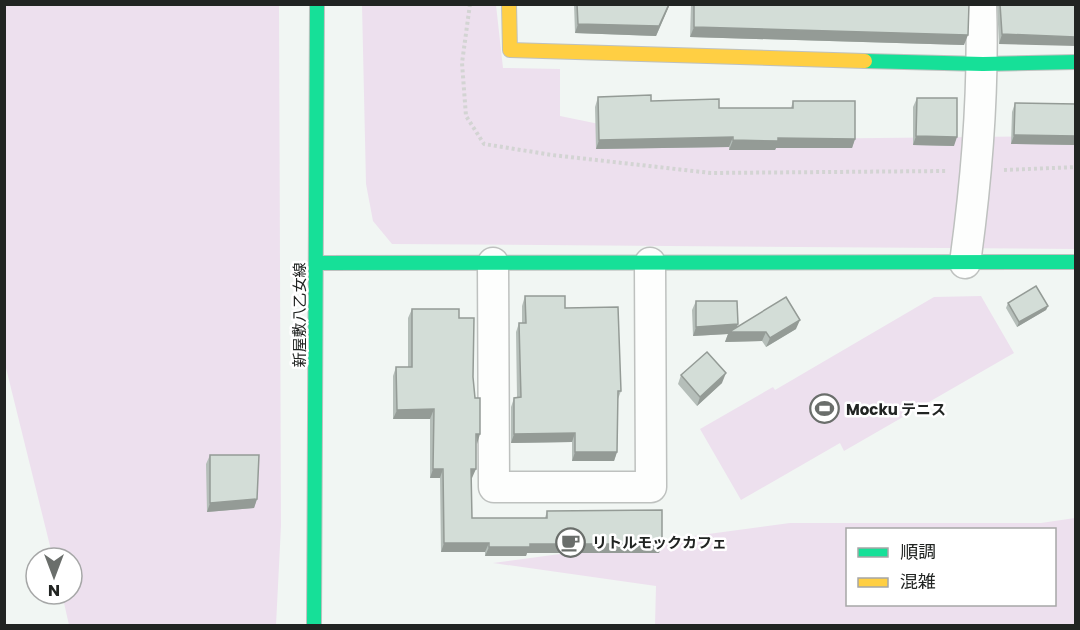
<svg xmlns="http://www.w3.org/2000/svg" width="1080" height="630" viewBox="0 0 1080 630" font-family="Poppins,'Noto Sans JP',sans-serif">
<style>
.green{fill:#ede0ee;fill-rule:evenodd}
.lines{fill:none;stroke-linecap:round;stroke-linejoin:round}
.street-casing{stroke:#bec1bf;stroke-width:33}
.fast-casing{stroke:#bec1bf;stroke-width:16}
.slow-casing{stroke:#bec1bf;stroke-width:16}
.path{stroke:#d3d4d3;stroke-width:4;stroke-dasharray:3 3;stroke-linecap:butt}
.street{stroke:#fdfefd;stroke-width:30}
.fast{stroke:#16e098;stroke-width:14}
.slow{stroke:#ffcf43;stroke-width:14}
.wall{fill:#b5beb9}
.shaded-wall{fill:#949b96}
.building{fill:#d3ddd7;stroke:#949b96;stroke-width:1.5}
.labels{text-anchor:middle;dominant-baseline:central;stroke-width:5;stroke-linejoin:round;paint-order:stroke}
.street-label{font-size:15px;fill:#212422;stroke:#fff}
.poi-label{font-size:15px;font-weight:bold;fill:#212422;stroke:#fff;text-anchor:start}
</style>
<rect width="100%" height="100%" fill="#f1f6f3"/>
<path class="green" d="M4,5H279L281,526L276,625H69L62,594H72V558H53L5,364Z
M362,5H496L503,68L560,69V116L677,140L1075,136V249L392,244L373,221L366,184Z
M981,296L1014,353L844,451L840,443L741,500L700,429L773,387L775,390L934,297Z
M1075,518V625H655L656,586L493,563L790,523H1041ZM848,530H1054V604H848Z"/>
<g class="lines">
<defs>
<path id="street" d="M493,263L494,487H651L650,263
M965,263C977,177 984,92 981,4"/>
<path id="fast" d="M865,61L983,64L1076,62
M316,263L1076,262
M314,626L317,4"/>
<path id="slow" d="M509,4L510,50L865,61"/>
</defs>
<use href="#street" class="street-casing"/>
<use href="#fast" class="fast-casing"/>
<use href="#slow" class="slow-casing"/>
<path class="path" d="M470,4L462,63L466,116L484,144L552,155L711,173L946,171
M1004,170L1076,167"/>
<use href="#street" class="street"/>
<use href="#fast" class="fast"/>
<use href="#slow" class="slow"/>
</g>
<path class="wall" d="M574,4H670L656,36L575,33Z
M691,4H969L964,45L690,37Z
M997,4H1076L999,44Z
M598,97L651,101L719,108H791L793,101L855,139L852,148H776L775,150H729V147L596,149L595,107Z
M917,98L954,146L913,145V107Z
M1015,103L1076,104V145L1011,144L1012,112Z
M525,296L565,308L621,391L618,399L617,452L614,461H572V442L511,443V407L514,398L517,397L516,332L519,323H522V306Z
M696,301L738,324L736,328L796,329L766,347L762,341L725,342L728,334L693,336L692,310Z
M1008,303L1048,306L1046,310L1017,327L1006,308Z
M412,309L459,318L473,377L476,444L472,478V518H545L547,511L662,544L659,553H527L526,556H485V552H441L440,478H430V419H393V376L396,367H408V318Z
M681,375L722,383L697,406L678,384Z
M210,455L257,499L254,508L207,512L206,464Z"/>
<path class="shaded-wall" d="M670,4L656,36L575,33L578,24Z
M694,27L968,35L964,45L690,37Z
M1002,34L1076,37V46L999,44Z
M1014,135L1076,136V145L1011,144Z
M916,136L957,137L954,146L913,145Z
M733,137L729,147L596,149L599,140Z
M778,138L855,139L852,148H776L775,150H729L733,140Z
M1048,306L1046,310L1017,327L1019,322Z
M800,320L796,329L766,347L770,338Z
M738,324L735,332H766L762,341L725,342L728,334L693,336L696,327Z
M726,373L722,383L697,406L700,397Z
M434,409L430,419H393L397,410Z
M575,433L572,442L511,443L514,434Z
M476,434H480L477,444Z
M575,452H617L614,461H572Z
M433,469H443L440,478H430Z
M471,469H476L472,478H468Z
M257,499L254,508L207,512L210,503Z
M444,543H489L485,552H441Z
M530,544H662L659,553H527L526,556H485L489,547Z"/>
<path class="building" d="M577,4H669L659,26L578,24Z
M694,4H969L968,35L694,27Z
M1000,4H1076V37L1002,34Z
M651,95V101L719,99V108H793V101H855V139L778,138V141L733,140V137L599,140L598,97Z
M917,98H957V137L916,136Z
M1015,103L1076,104V136L1014,135Z
M1036,286L1048,306L1019,322L1008,303Z
M525,296H565V308L618,307L621,391H618L617,452H575V433L514,434V398L521,397L519,323H526Z
M786,297L800,320L770,338L766,332H729Z
M696,301H737L738,324L696,327Z
M412,309H459V318H474L473,377L475,398H480V434H476V469H471L472,518H547V511L662,510V544H530V547H489V543H444L443,469H433L434,409L397,410L396,367H412Z
M707,352L726,373L700,397L681,375Z
M210,455H259L257,499L210,503Z"/>
<defs>
<symbol id="stadium-ring" viewBox="-11 -11 22 22"><circle r="9.5" fill="#fff" stroke="#6a6e6b" stroke-width="1.5"/><path d="M0-5a6.5 5 0 1 0 0 10a6.5 5 0 1 0 0-10ZM-3.5-1.8h7v3.6h-7Z" fill="#6a6e6b"/></symbol>
<symbol id="cafe-ring" viewBox="-11 -11 22 22"><circle r="9.5" fill="#fff" stroke="#6a6e6b" stroke-width="1.5"/><path d="M-5.5-4.5H6V0H3Q3 3.5 0 3.5H-2.5Q-5.5 3.5-5.5 0ZM3-3.2v2h1.7v-2ZM-6 4.5H4V6H-6Z" fill="#6a6e6b"/></symbol>
</defs>
<g fill-rule="evenodd">
<use href="#stadium-ring" x="808" y="392" width="33" height="33"/>
<use href="#cafe-ring" x="554" y="526" width="33" height="33"/>
</g>
<g class="labels">
<g class="street-label">
<text transform="translate(299 315) rotate(-90)">新屋敷八乙女線</text>
</g>
<g class="poi-label">
<text x="846" y="409">Mocku テニス</text>
<text x="592" y="542">リトルモックカフェ</text>
</g>
</g>
<rect width="1080" height="630" fill="none" stroke="#212422" stroke-width="12"/>
<rect x="846" y="528" width="210" height="78" fill="#ffffff" stroke="#a6a7a7" stroke-width="1.5"/>
<rect x="858" y="548" width="30" height="9" fill="#16e098" stroke="#a6a7a7" stroke-width="1.5"/>
<text x="900" y="558" font-size="18" fill="#212422">順調</text>
<rect x="858" y="578" width="30" height="9" fill="#ffcf43" stroke="#a6a7a7" stroke-width="1.5"/>
<text x="900" y="588" font-size="18" fill="#212422">混雑</text>
<g transform="translate(54 576) rotate(180)"><circle r="28" fill="#ffffff" stroke="#a6a7a7" stroke-width="1.5"/>
<path d="M0-4.5L10 22L0 15L-10 22Z" fill="#6a6e6b"/>
<text y="-9" font-size="16" font-weight="bold" text-anchor="middle" fill="#212422">N</text>
</g>
</svg>
